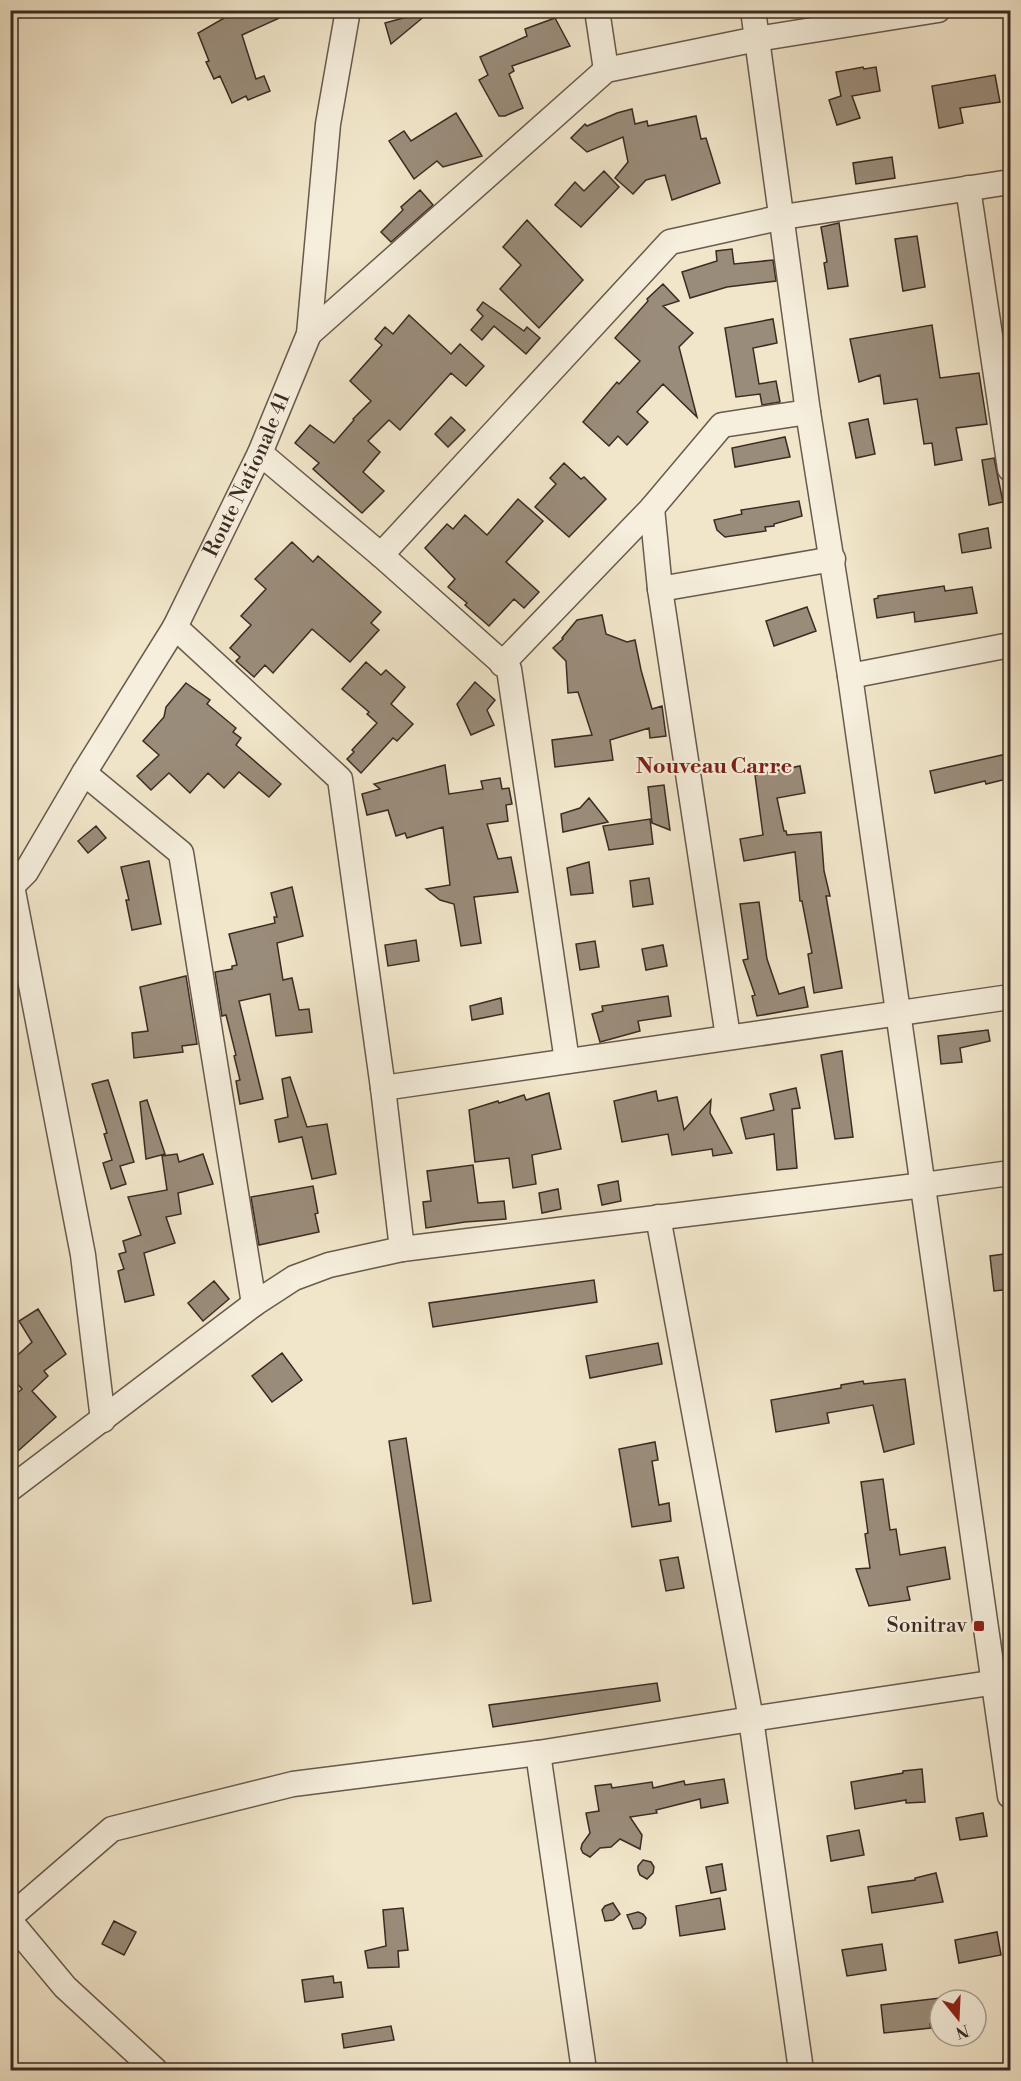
<svg xmlns="http://www.w3.org/2000/svg" width="1021" height="2081" viewBox="0 0 1021 2081" font-family="'Libre Bodoni',serif">
<style>
.building{fill:#9a8c7a;stroke:#3b2b23;stroke-width:1.5}
.lines{fill:none;stroke-linecap:round;stroke-linejoin:round}
.minor-casing{stroke:#685a4d;stroke-width:27}
.minor{stroke:#f6efdd;stroke-width:24}
.poi-dot{fill:#8f2418;stroke:#f6efdd;stroke-width:2}
.labels{text-anchor:middle;dominant-baseline:central;stroke-width:4.5;stroke-linejoin:round;paint-order:stroke}
.street-label{font-size:21px;fill:#3b2b23;stroke:#f6efdd}
.poi-label{font-size:21px;fill:#3b2b23;stroke:#f6efdd;text-anchor:end}
.neighbourhood-label{font-size:22px;font-weight:bold;fill:#7a1f14;stroke:#f6efdd}
</style>
<rect width="100%" height="100%" fill="#f1e6ca"/>
<filter id="stains"><feTurbulence type="fractalNoise" baseFrequency=".00333" numOctaves="4"/><feColorMatrix values="0 0 0 0 .2 0 0 0 0 .09 0 0 0 0 .02 0 0 0 .5 -.17"/></filter>
<radialGradient id="worn" r=".72"><stop offset=".6" stop-color="#630" stop-opacity="0"/><stop offset="1" stop-color="#630" stop-opacity=".3"/></radialGradient>
<path class="building" d="M238,10H297L242,35L256,79L264,76L270,91L248,100L246,96L232,103L220,76L214,79L206,62L209,61L198,33Z
M432,10L391,44L385,23Z
M555,18L570,46L512,66L514,71L509,74L523,108L505,116H499L479,80L488,75L480,57L527,36L525,29Z
M863,67L864,69L876,67L880,91L852,96L860,118L837,125L829,100L841,96L836,72Z
M995,75L1000,102L960,108L963,123L939,128L932,86Z
M632,109L635,124L647,121L648,126L696,116L701,139L706,138L720,183L672,200L665,175L646,180L633,194L615,178L628,162L623,137L587,152L571,138L585,124L587,126L617,113Z
M456,113L482,156L443,167L437,161L414,179L389,141L404,131L411,141Z
M892,157L895,178L856,184L853,163Z
M604,171L619,187L581,227L555,205L575,182L584,191Z
M420,190L433,205L391,242L381,232L403,210L401,207Z
M527,220L583,280L539,328L500,289L521,265L503,247Z
M839,223L848,286L828,289L824,263L827,262L821,227Z
M917,236L925,287L903,291L895,239Z
M732,249L734,264L773,260L776,281L727,287L690,298L682,272L717,261L716,251Z
M663,284L679,301L663,306L693,333L679,347L697,417L663,384L637,412L648,422L627,445L618,436L609,446L583,422L617,382L619,384L640,361L615,338L648,301L647,299Z
M483,302L524,331L527,327L540,338L526,354L494,326L482,340L471,330L483,316L477,310Z
M409,315L451,354L460,344L484,366L466,386L451,373L400,430L389,420L368,441L380,452L363,472L384,491L362,513L313,469L319,463L295,443L310,425L334,443L354,420L353,419L371,401L350,381L382,345L375,339L385,327L393,334Z
M773,319L777,343L753,348L759,384L776,381L780,402L762,405L760,394L736,397L725,328Z
M932,325L940,378L979,373L987,424L956,428L962,460L935,465L932,443L924,444L917,399L884,404L880,375L859,382L850,339Z
M451,417L465,430L448,447L435,434Z
M868,419L875,454L856,458L849,423Z
M785,437L790,457L735,467L732,448Z
M994,458L1003,502L989,505L982,460Z
M564,463L581,479L584,477L606,499L569,537L535,507L556,484L550,478Z
M518,499L543,521L506,562L539,592L524,608L514,599L489,626L465,605L467,603L448,587L455,579L425,548L447,524L453,529L465,515L487,535Z
M799,501L802,516L774,524V526L765,527L766,531L725,537L717,530L714,520L742,514L741,510Z
M988,528L991,548L962,553L959,534Z
M292,542L313,562L318,556L381,612L371,623L379,630L350,662L312,629L273,673L265,665L254,677L236,661L240,657L230,648L251,625L241,616L266,589L255,579Z
M944,586L945,591L972,587L977,613L915,622L914,612L877,618L874,599L878,598V596Z
M807,607L816,631L774,646L766,621Z
M602,615L606,634L627,642L635,640L641,670L652,709L662,706L666,736L650,738L649,728L610,740L613,760L555,767L552,740L592,735L578,692L568,693L566,661L553,648L563,639L562,638L577,620Z
M366,662L381,675L386,670L405,687L391,704L413,724L397,741L393,738L361,773L347,759L354,752L352,750L377,723L367,714L369,712L342,689Z
M475,682L495,700L487,710L494,725L471,735L457,704Z
M186,683L210,700L207,704L236,728L233,732L241,738L236,745L281,784L269,797L239,772L224,788L208,773L190,793L169,773L151,790L137,776L159,755L143,741L164,717L166,707Z
M1011,753V778L986,784L985,781L935,793L930,771Z
M445,765L449,794L483,789L481,781L500,778L502,789L509,788L512,804L506,805L508,821L487,824L498,859L511,857L518,892L474,897L481,943L461,946L454,904L440,900L426,889L450,885L443,827L407,838L405,833L396,836L388,810L367,815L362,794L380,789L374,784Z
M800,766L805,793L777,798L784,831H786L787,835L821,832L824,871L830,896H826L842,988L814,993L808,954L812,953L802,901H800L795,852L744,861L740,839L763,835L755,775Z
M664,785L670,830L652,823L648,787Z
M589,798L608,822L563,832L561,814L580,808Z
M650,819L653,844L609,850L603,826Z
M96,826L106,838L88,853L78,841Z
M149,861L161,924L132,930L126,900H129L121,867Z
M589,862L593,893L571,895L567,868Z
M649,878L653,904L633,907L630,881Z
M292,887L303,936L277,943L283,980L292,978L299,1010L309,1009L312,1032L276,1036L270,994L239,1001L263,1099L240,1104L236,1081L240,1080L234,1056L236,1055L226,1015L222,1016L215,972L232,969V966L237,965L229,934L275,923L274,917H277L271,893Z
M759,902L767,959L779,994L804,987L808,1007L757,1016L752,996L755,995L743,960L748,959L740,904Z
M416,940L419,961L388,966L385,945Z
M595,941L599,967L580,970L576,944Z
M663,945L667,966L646,970L642,949Z
M186,976L197,1044L182,1046L183,1052L134,1058L132,1033L148,1031L140,987Z
M668,996L671,1016L638,1021L640,1031L600,1042L592,1014L603,1011L602,1006Z
M501,998L503,1014L472,1020L470,1006Z
M988,1030L990,1041L960,1048L962,1062L941,1064L938,1036Z
M842,1051L853,1137L835,1139L821,1055Z
M290,1077L307,1127L327,1124L336,1174L312,1179L302,1137L279,1142L275,1120L288,1117L282,1079Z
M108,1080L134,1162L120,1166L126,1184L111,1189L103,1163L112,1160L104,1134L107,1133L92,1084Z
M796,1088L800,1108L792,1109L797,1168L777,1170L774,1134L746,1139L741,1118L774,1110L770,1094Z
M656,1091L658,1101L677,1097L684,1130L711,1100L710,1113L732,1153L713,1156L712,1149L672,1155L668,1134L622,1142L614,1101Z
M549,1093L561,1149L532,1155L536,1184L513,1188L509,1158L475,1162L469,1110L498,1101L499,1103L524,1095L526,1100Z
M147,1100L165,1154L146,1159L140,1102Z
M177,1154L179,1162L203,1154L213,1184L178,1193L181,1214L166,1217L175,1243L144,1253L154,1295L125,1302L118,1271L124,1269L119,1254L126,1252L123,1241L141,1235L128,1197L167,1190L162,1156Z
M473,1165L478,1203L504,1201L506,1219L465,1222L426,1228L423,1202L431,1201L427,1171Z
M618,1181L621,1201L602,1205L598,1185Z
M313,1186L318,1213L315,1214L319,1232L259,1245L251,1197Z
M558,1189L561,1209L542,1213L539,1193Z
M1011,1253V1289L994,1291L990,1256Z
M594,1280L597,1302L433,1327L429,1303Z
M214,1281L229,1299L203,1321L188,1303Z
M38,1309L66,1354L44,1371L48,1376L32,1391L56,1417L18,1451L10,1443V1399L22,1389L10,1376V1362L32,1342L19,1321Z
M658,1343L662,1364L590,1378L586,1356Z
M282,1353L302,1380L272,1402L252,1376Z
M905,1379L914,1444L884,1452L873,1405L827,1413L829,1423L776,1432L771,1400L841,1388V1385L863,1381L864,1384Z
M406,1438L431,1601L413,1604L389,1441Z
M655,1442L658,1460L652,1461L659,1505L669,1503L671,1521L632,1527L619,1449Z
M883,1479L890,1530L896,1529L900,1555L945,1547L950,1579L907,1587L910,1600L869,1606L856,1569L870,1568L865,1534L868,1533L861,1482Z
M678,1557L684,1588L666,1591L660,1560Z
M657,1683L660,1701L493,1727L489,1705Z
M922,1769L925,1802L906,1803V1800L855,1809L851,1782L903,1773V1771Z
M724,1779L728,1803L701,1808L700,1799L656,1810L657,1813L630,1817L642,1835L640,1849L620,1839L611,1847L600,1848L590,1857L583,1853L581,1849L582,1844L590,1833L586,1813L599,1811L595,1786L611,1784L612,1788L652,1782L653,1788L684,1781L685,1785Z
M983,1813L987,1836L960,1840L956,1818Z
M859,1830L864,1855L831,1861L827,1836Z
M643,1860L651,1862L654,1867L653,1873L647,1879L640,1875L638,1870V1866Z
M722,1864L726,1890L711,1893L706,1867Z
M936,1873L943,1902L872,1913L868,1887L915,1880V1878Z
M720,1898L725,1929L680,1936L676,1906Z
M613,1903L620,1914L613,1920L605,1921L602,1910L605,1906Z
M403,1908L408,1950L398,1951L399,1967L368,1968L365,1951L386,1946L383,1910Z
M638,1912L643,1914L646,1918L645,1924L641,1928L633,1929L627,1915Z
M114,1921L136,1932L124,1955L102,1944Z
M997,1932L1001,1955L959,1963L955,1940Z
M882,1944L886,1970L847,1976L842,1950Z
M333,1976L334,1983L341,1982L343,1997L305,2002L302,1980Z
M940,1998V2023L930,2024L931,2028L884,2033L881,2005Z
M391,2026L394,2040L344,2048L342,2034Z"/>
<g class="lines">
<defs>
<g id="minor">
<path d="M597,10L606,70"/>
<path d="M753,10L808,412L850,676L1010,1796"/>
<path d="M968,188L1010,469"/>
<path d="M309,334L606,70L757,39L938,10"/>
<path d="M260,453L381,555L509,669L567,1061"/>
<path d="M652,508L660,589L728,1037"/>
<path d="M381,555L670,242L783,217L1010,182"/>
<path d="M660,589L833,559"/>
<path d="M175,627L340,779L383,1088L402,1249"/>
<path d="M502,664L652,508L722,425L808,412"/>
<path d="M850,676L1010,645"/>
<path d="M84,773L181,853L254,1304"/>
<path d="M12,886L83,1255L103,1420"/>
<path id="s1" d="M10,888L26,872L84,773L175,627L260,453L309,334L328,124L348,10"/>
<path d="M383,1088L1010,997"/>
<path d="M658,1217L751,1719L801,2070"/>
<path d="M10,1489L254,1304L294,1278L329,1265L402,1249L924,1185L1010,1173"/>
<path d="M538,1753L584,2070"/>
<path d="M10,1917L112,1829L293,1784L538,1753L751,1719L1010,1680"/>
<path d="M10,1921L65,1987L155,2070"/>
</g>
</defs>
<use href="#minor" class="minor-casing"/>
<use href="#minor" class="minor"/>
</g>
<rect class="poi-dot" x="973" y="1620" width="12" height="12" rx="3"/>
<g class="labels">
<g class="street-label">
<text stroke="none"><textPath href="#s1" startOffset="478">Route Nationale 41</textPath></text>
</g>
<g class="poi-label">
<text x="967" y="1626">Sonitrav</text>
</g>
<g class="neighbourhood-label">
<text x="714" y="766">Nouveau Carre</text>
</g>
</g>
<rect width="1021" height="2081" fill="none" stroke="#f1e6ca" stroke-width="36"/>
<rect x="12" y="12" width="997" height="2057" fill="none" stroke="#3b2b23" stroke-width="3"/>
<rect x="18" y="18" width="985" height="2045" fill="none" stroke="#3b2b23" stroke-width="1.5"/>
<g transform="translate(958 2018) rotate(162)"><circle r="28" fill="#f6efdd" stroke="#aba193" stroke-width="1.5"/>
<path d="M0-4.5L10 22L0 15L-10 22Z" fill="#8f2418"/>
<text y="-9" font-size="16" font-weight="bold" text-anchor="middle" fill="#3b2b23">N</text>
</g>
<rect width="100%" height="100%" filter="url(#stains)"/>
<rect width="100%" height="100%" fill="url(#worn)"/>
</svg>
